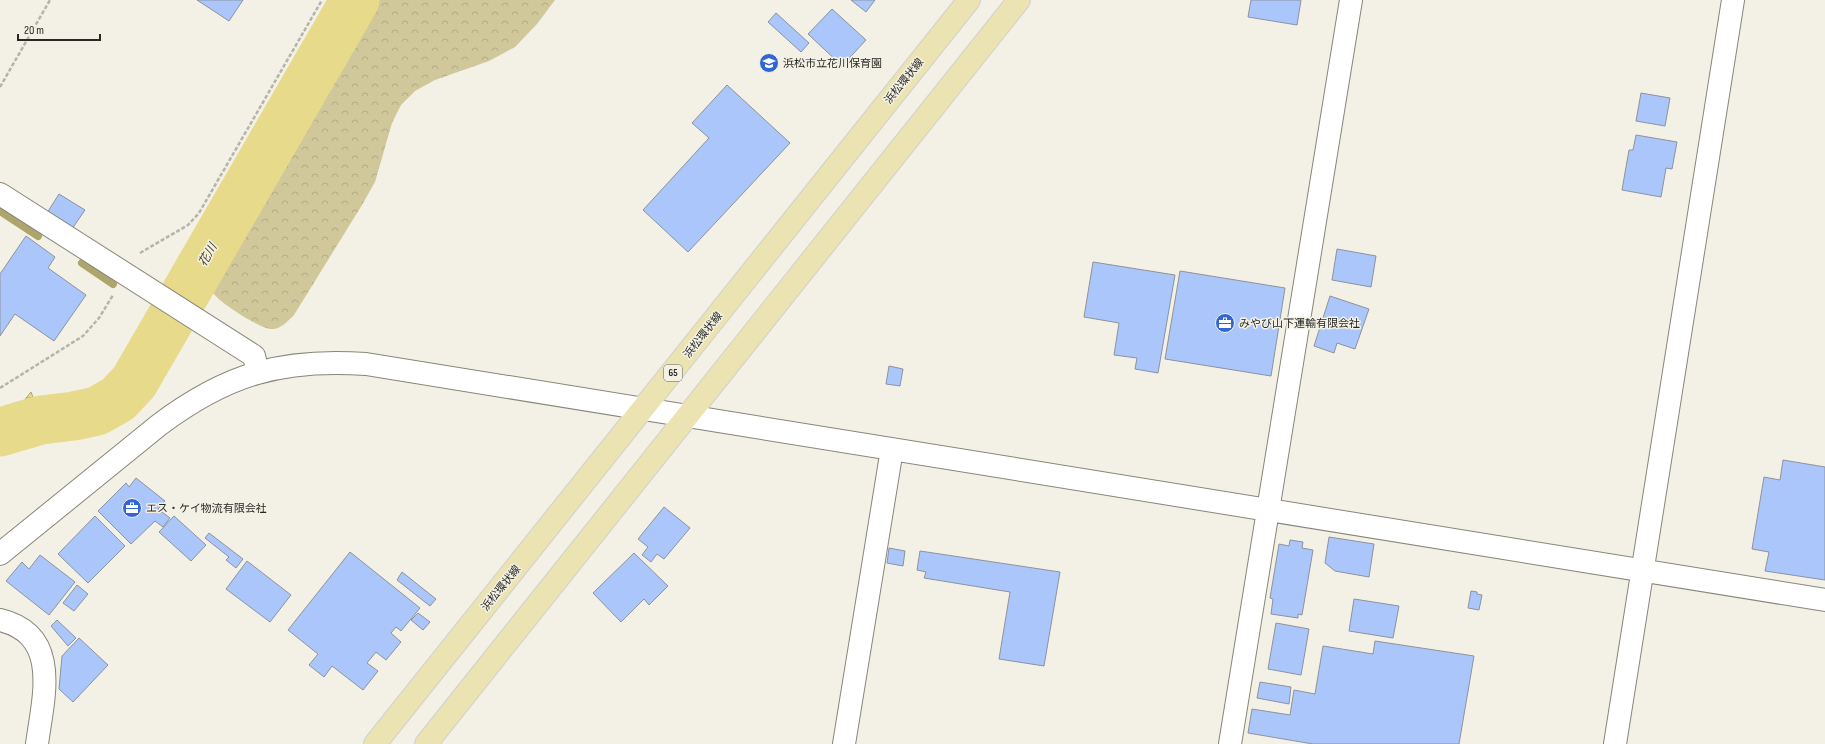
<svg xmlns="http://www.w3.org/2000/svg" width="1825" height="744" viewBox="0 0 1825 744" font-family="'Sofia Sans Condensed','Noto Sans JP',sans-serif">
<style>
.forest{fill:url(#forest-crowns)}
.water{fill:url(#water-rules);stroke:#aea56c}
.lines{fill:none;stroke-linecap:round;stroke-linejoin:round}
.stream{stroke:#aea56c;stroke-width:8}
.river{stroke:#e8da8b;stroke-width:49}
.building{fill:#abc6fb;stroke:#8d929d}
.minor-casing{stroke:#87867a;stroke-width:24}
.primary-casing{stroke:#d0d0cf;stroke-width:24}
.path{stroke:#b6b4aa;stroke-width:2.5;stroke-dasharray:4 2;stroke-linecap:butt}
.minor{stroke:#fff;stroke-width:22}
.primary{stroke:#ebe3b1;stroke-width:22}
.labels{text-anchor:middle;dominant-baseline:central;stroke-width:3;stroke-linejoin:round;paint-order:stroke}
.shield{fill:#f3f1e5;stroke:#65645d;stroke-width:1}
.shield-label{font-size:10px;font-weight:bold;fill:#282823}
.poi-label{font-size:11px;fill:#282823;stroke:#f3f1e5;text-anchor:start}
.street-label{font-size:11px;fill:#282823;stroke:#f3f1e5}
.water-label{font-size:12px;font-style:italic;fill:#453e1c;stroke:#f3f1e5}
</style>
<defs>
<pattern id="forest-crowns" width="20" height="18" patternUnits="userSpaceOnUse"><rect width="20" height="18" fill="#d0c89a"/><path d="M2 6a3 3 0 1 1 6 0M12 15a3 3 0 1 1 6 0" fill="none" stroke="#b3ac84"/></pattern>
<pattern id="water-rules" width="6" height="5" patternUnits="userSpaceOnUse"><rect width="6" height="5" fill="#e8da8b"/><path d="M0 2.5h6" fill="none" stroke="#c7bb78"/></pattern>
</defs>
<rect width="100%" height="100%" fill="#f3f1e5"/>
<path class="forest" d="M372,0H555L537,24L515,47L489,61L435,80L415,91L401,105L392,123L375,182L362,205L294,315C288,321 280,330 271,329C259,328 220,303 213,293C209,286 211,280 214,273Z"/>
<path class="water" d="M31,392L49,440L10,435L6,423Z"/>
<g class="lines">
<path class="stream" d="M0,211L38,236
M82,263L113,284"/>
<path class="river" d="M0,432L41,420L74,416L97,411L118,399L134,382L355,0"/>
</g>
<path class="building" d="M197,0H243L229,21Z
M851,0H875L866,12Z
M1251,0H1301L1297,25L1248,17Z
M832,9L866,40L842,66L808,34Z
M776,13L809,43L801,52L768,22Z
M727,85L790,143L688,252L643,210L709,138L692,123Z
M1641,93L1670,98L1665,126L1636,121Z
M1636,135L1677,142L1672,169L1666,168L1661,197L1622,190L1629,150H1633Z
M59,194L85,210L72,229L47,213Z
M26,236L55,257L48,268L86,295L54,341L15,314L0,336V274Z
M1337,249L1376,256L1371,287L1332,280Z
M1093,262L1175,275L1158,373L1135,369L1137,358L1114,355L1119,323L1084,317Z
M1180,271L1285,288L1271,376L1165,359Z
M1330,296L1369,309L1355,349L1337,343L1334,353L1314,346Z
M889,366L903,369L900,386L886,384Z
M1783,460L1825,467V580L1765,571L1769,552L1752,549L1764,477L1780,480Z
M136,478L165,501L158,509L170,518L163,527L155,521L131,544L98,511L126,483L129,487Z
M664,507L690,528L664,559L657,554L651,562L642,555L648,547L638,539Z
M95,516L125,546L88,583L58,554Z
M174,516L206,545L191,561L159,532Z
M209,533L243,559L236,568L226,560L229,557L205,538Z
M1329,537L1374,544L1369,577L1335,571L1325,563Z
M1290,540L1303,542L1302,548L1313,550L1302,615L1298,614V618L1271,614L1273,599L1270,598L1279,544L1289,546Z
M889,548L905,551L903,566L887,563Z
M920,551L1060,572L1044,666L999,659L1010,592L924,578L926,572L917,570Z
M350,552L420,608L401,631L396,627L391,633L401,642L386,660L376,652L367,663L378,671L363,690L332,666L324,677L309,665L318,654L288,630Z
M634,553L668,586L649,605L644,599L621,622L593,593Z
M40,555L75,582L49,615L6,581L22,562L29,569Z
M247,561L291,595L270,622L226,589Z
M402,572L436,599L430,606L397,580Z
M77,585L88,594L74,611L63,603Z
M1471,591L1477,592V594L1482,595L1479,610L1468,608Z
M1354,599L1399,606L1393,638L1349,631Z
M418,613L430,622L423,630L411,620Z
M57,620L76,638L68,646L51,626Z
M1276,623L1309,629L1301,675L1268,669Z
M79,638L108,665L73,702L59,689L62,656Z
M1375,641L1474,656L1459,744H1313L1248,733L1252,709L1290,715L1294,690L1315,694L1323,646L1373,654Z
M1260,682L1291,687L1289,704L1257,698Z"/>
<g class="lines">
<defs>
<path id="minor" d="M0,194L254,356L258,372
M0,554L159,425C227,374 282,358 366,364L1825,600
M0,620C62,635 43,698 37,744
M844,744L892,449
M1230,744L1351,0
M1615,744L1733,0"/>
<path id="primary" d="M375,744L969,0
M426,744L1019,0"/>
</defs>
<use href="#minor" class="minor-casing"/>
<use href="#primary" class="primary-casing"/>
<path class="path" d="M0,87L50,0
M140,253L188,225L199,213L322,0
M0,388L83,336L99,318L113,295"/>
<use href="#minor" class="minor"/>
<use href="#primary" class="primary"/>
</g>
<defs>
<symbol id="school-disc" viewBox="-11 -11 22 22"><circle r="9.5" fill="#3266d5" stroke="#f3f1e5"/><path d="M0-5L7-2L0 1L-7-2ZM-4 1L0 2.5L4 1V4Q0 6-4 4Z" fill="#fff"/></symbol>
<symbol id="office-disc" viewBox="-11 -11 22 22"><circle r="9.5" fill="#3266d5" stroke="#f3f1e5"/><path d="M-6-3h4V-5.5h4V-3h4V5H-6ZM-1-4.5V-3h2v-1.5ZM-6 0V1H6V0Z" fill="#fff"/></symbol>
</defs>
<g fill-rule="evenodd">
<use href="#school-disc" x="758" y="52" width="22" height="22"/>
<use href="#office-disc" x="1214" y="312" width="22" height="22"/>
<use href="#office-disc" x="121" y="497" width="22" height="22"/>
</g>
<g class="labels">
<rect class="shield" x="664" y="365" width="18" height="16" rx="3"/>
<g class="shield-label">
<text x="673" y="373">65</text>
</g>
<g class="poi-label">
<text x="783" y="63">浜松市立花川保育園</text>
<text x="1239" y="323">みやび山下運輸有限会社</text>
<text x="146" y="508">エス・ケイ物流有限会社</text>
</g>
<g class="street-label">
<text transform="translate(904 81) rotate(-51)">浜松環状線</text>
<text transform="translate(703 335) rotate(-52)">浜松環状線</text>
<text transform="translate(501 588) rotate(-51)">浜松環状線</text>
</g>
<g class="water-label">
<text transform="translate(208 255) rotate(-60)">花川</text>
</g>
</g>
<path d="M18 34v6h82v-6" fill="none" stroke="#282823" stroke-width="2"/>
<text x="24" y="34" font-size="12" fill="#282823" stroke="#f3f1e5" stroke-width="3" paint-order="stroke">20 m</text>
</svg>
